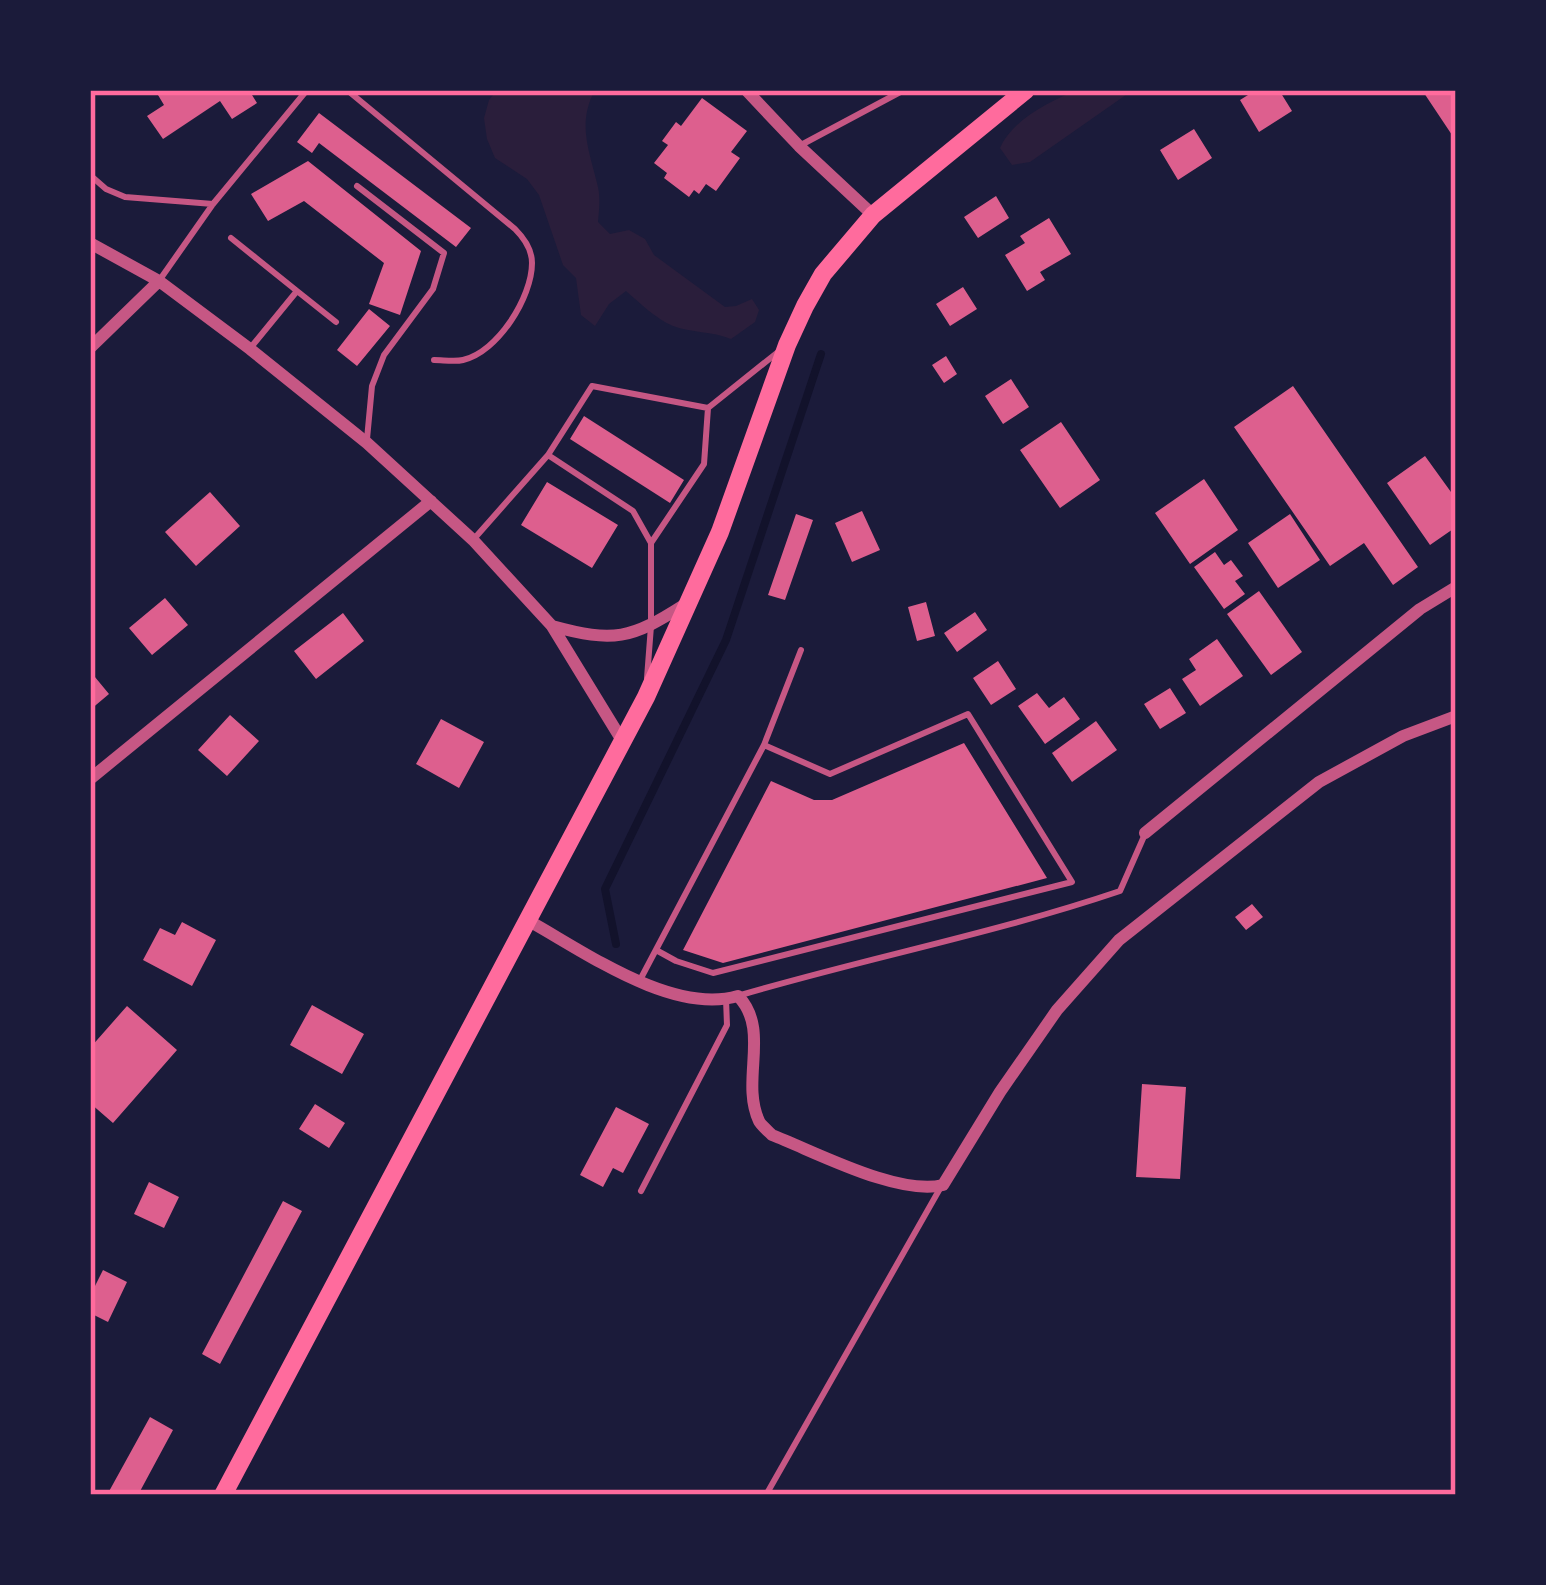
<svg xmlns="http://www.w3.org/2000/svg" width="1546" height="1585" viewBox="0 0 1546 1585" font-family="'Exo 2',sans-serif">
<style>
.green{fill:#2a1e3b}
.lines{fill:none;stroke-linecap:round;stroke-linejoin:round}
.stream{stroke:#12122b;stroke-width:8}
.building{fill:#dd5f8e}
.service{stroke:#c65784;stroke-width:6}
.minor{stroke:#c65784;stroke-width:12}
.primary{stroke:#ff6b9d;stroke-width:18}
.neatline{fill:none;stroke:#ff6b9d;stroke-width:4.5}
</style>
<rect width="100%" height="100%" fill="#1b1b3a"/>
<path class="green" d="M497,90H595C577,123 589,150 597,183C601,197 599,209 598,222L610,234L629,230L645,239L654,255L725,307L736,306L752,299L759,310L755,322L731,339C712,331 691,333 673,326C656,319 640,303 626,291L609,304L595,326L581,315L576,278L563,265L539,195L527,179L495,158L487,139L484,118L489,100Z
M1078,90H1133L1030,162L1012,165L1000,148C1013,119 1050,101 1078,90Z"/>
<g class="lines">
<path class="stream" d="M616,944L605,889L726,640L821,354"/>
</g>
<path class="building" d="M155,90H249L257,103L232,119L220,101L163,139L147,116L164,105Z
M1256,90H1279L1292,111L1259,132L1240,100Z
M1422,90H1456V141Z
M702,98L747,131L731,152L740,158L716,191L706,184L699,194L694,190L689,197L664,178L667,173L654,163L668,145L662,141L676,122L681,126Z
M319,113L471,228L456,247L319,143L312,153L297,142Z
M1194,129L1212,158L1178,180L1160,150Z
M308,161L421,251L400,315L369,304L384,263L304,201L268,221L251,194Z
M996,196L1009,218L978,238L964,217Z
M1049,218L1071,254L1040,272L1045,280L1027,291L1005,255L1025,243L1020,236Z
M963,287L977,309L950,326L936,304Z
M369,309L390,326L357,366L337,350Z
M946,356L957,374L944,383L932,365Z
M1011,379L1029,407L1003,424L985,396Z
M1293,386L1418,567L1393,585L1364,543L1330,566L1234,427Z
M584,416L684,480L670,503L570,439Z
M1061,422L1100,480L1060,508L1020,450Z
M1425,456L1456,499V527L1430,545L1387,483Z
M1204,479L1238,530L1190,564L1155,513Z
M547,482L618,525L592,568L521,525Z
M210,492L240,526L196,566L165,532Z
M862,511L880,550L852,562L835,523Z
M796,514L813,520L785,600L768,595Z
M1290,514L1320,560L1278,588L1248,543Z
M1215,552L1224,565L1231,560L1243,576L1235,581L1245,594L1224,609L1194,567Z
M1259,591L1302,652L1271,675L1227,614Z
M165,598L188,625L152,655L129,628Z
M926,602L935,636L917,641L908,607Z
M975,612L987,630L957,652L944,633Z
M343,613L364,641L316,679L294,651Z
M1217,639L1243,676L1200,706L1182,679L1196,670L1189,659Z
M998,661L1016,689L991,705L973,678Z
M90,671L109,694L90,710Z
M1170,688L1186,713L1160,729L1144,704Z
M1037,693L1049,708L1064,697L1080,719L1045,744L1018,706Z
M230,715L259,741L227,776L198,750Z
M441,719L484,742L459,788L416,764Z
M1096,721L1117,750L1072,782L1052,753Z
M964,743L1047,878L723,963L683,950L771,781L814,800H832Z
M1252,904L1263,917L1246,930L1235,917Z
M182,922L216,940L192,986L143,960L160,928L175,935Z
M312,1005L364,1034L342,1074L290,1045Z
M127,1006L177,1050L113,1123L90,1103V1048Z
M1142,1084L1186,1087L1180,1179L1136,1177Z
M315,1104L345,1123L329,1148L299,1129Z
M616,1107L649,1124L623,1173L613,1168L603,1187L580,1175Z
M149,1182L179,1197L164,1228L134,1214Z
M283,1201L302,1211L220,1364L202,1354Z
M103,1270L127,1282L108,1322L90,1313V1296Z
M150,1417L173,1430L138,1495H107Z"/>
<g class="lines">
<path class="service" d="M347,90L515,229C524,238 532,250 532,263C532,297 498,352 463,360C455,362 443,360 434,360
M801,145L904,90
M90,175L106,189L125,197L213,204
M357,186L444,253L433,289L384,355L372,386L367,439
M231,238L297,291
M161,278L213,204L307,90
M252,346L297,291L336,322
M548,455L633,511L651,543L704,464L708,408L778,352
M473,540L548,455L592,386L708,408
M647,678L651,626V543
M656,950L676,961L713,973L1072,882L968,714L830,774L764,745
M640,980L764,745L801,650
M741,995C867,958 996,933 1120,891L1145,834
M641,1191L727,1025L726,999
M766,1495L942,1185"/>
<path class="minor" d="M746,90L799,146L873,215
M90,243L159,281L250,349L367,443L473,540L552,626L623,742
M90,348L159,281
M552,626C614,643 631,639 684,605
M90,779L431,501
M1145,833L1420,609L1456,587
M529,921C585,952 672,1015 738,996C771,1030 740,1080 759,1121C760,1124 769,1132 772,1135C816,1152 898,1196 943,1185L1000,1092L1057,1010L1119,940L1319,782L1403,736L1456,716"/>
<path class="primary" d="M223,1495L646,697L720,532L787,345L805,306L823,274L873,215L1026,90"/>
</g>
<rect width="1546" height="1585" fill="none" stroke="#1b1b3a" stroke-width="186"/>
<rect x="93" y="93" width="1360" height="1399" class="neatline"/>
</svg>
